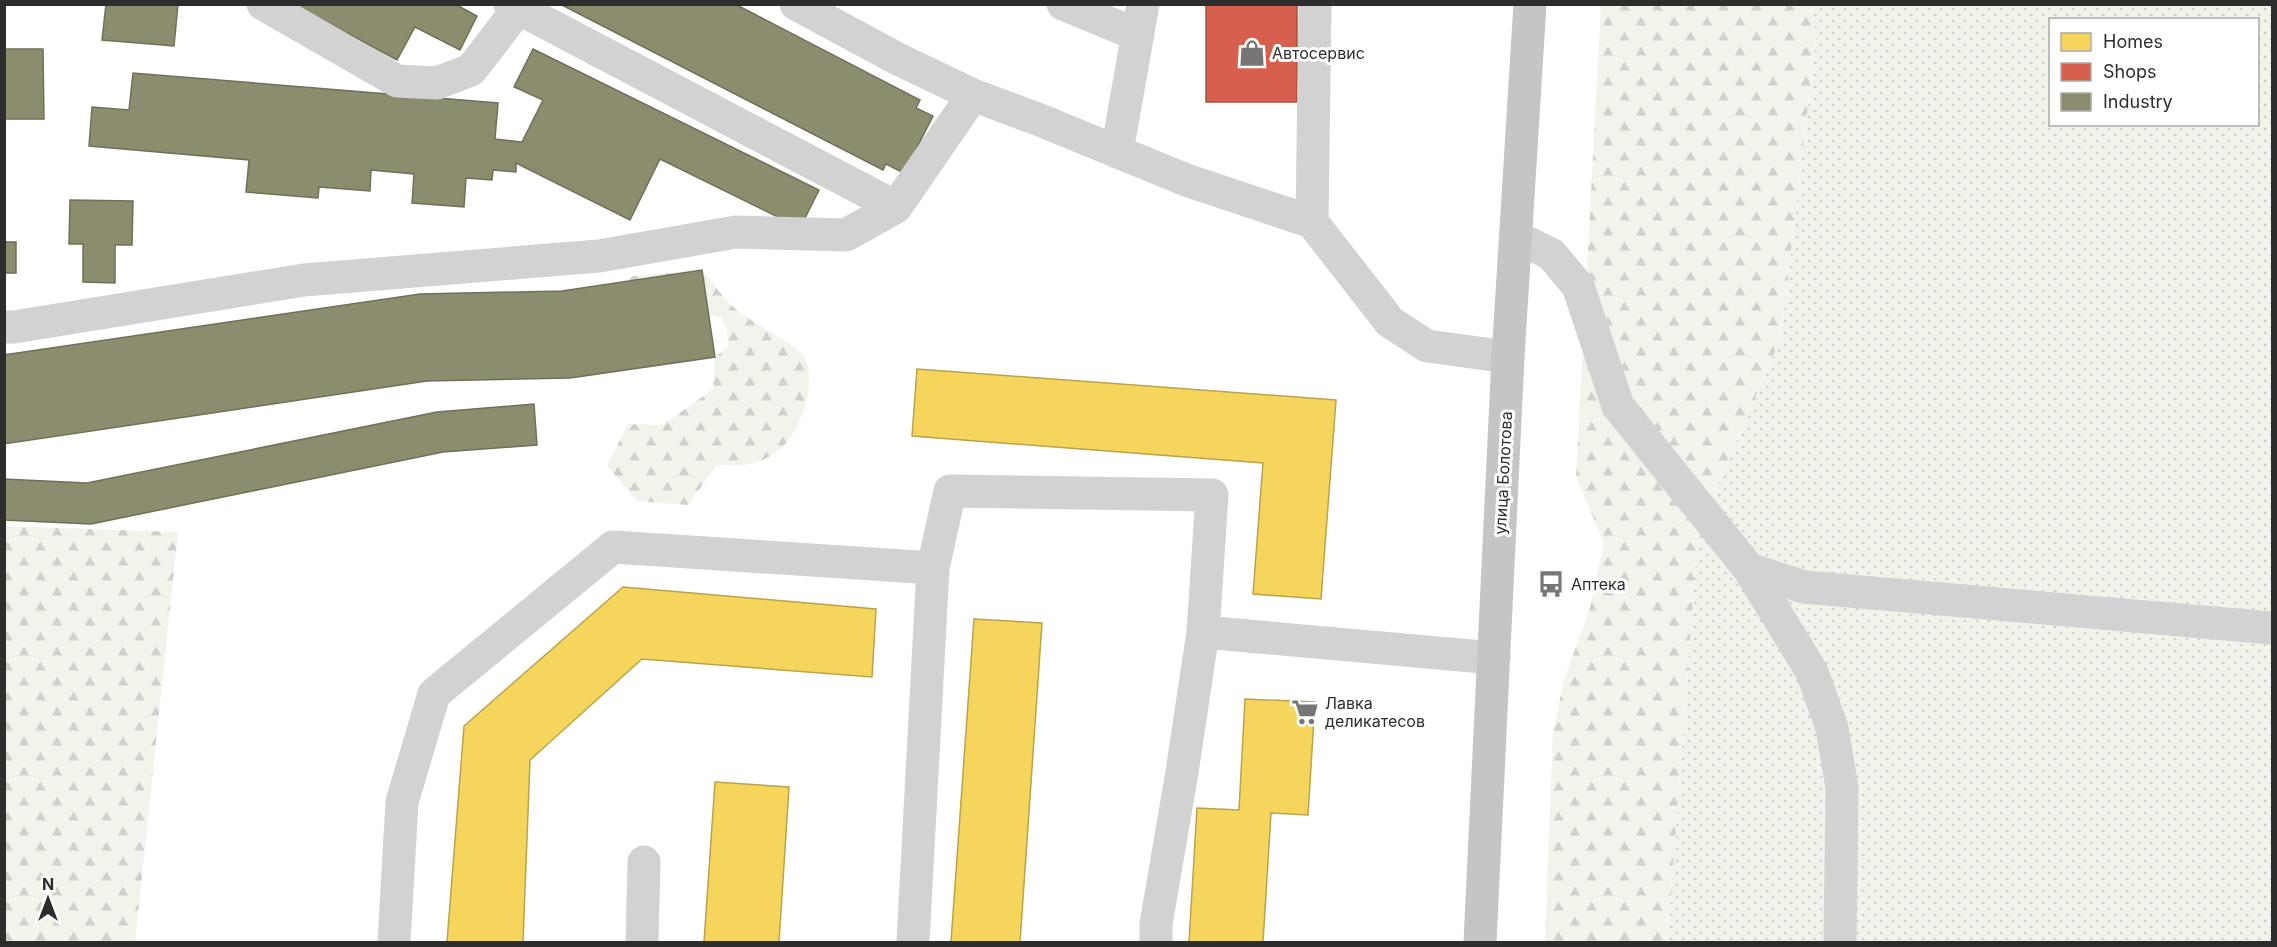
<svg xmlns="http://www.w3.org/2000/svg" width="2277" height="947" viewBox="0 0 2277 947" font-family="Inter,sans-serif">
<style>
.grass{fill:url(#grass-dots);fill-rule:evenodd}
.forest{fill:url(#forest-firs)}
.homes{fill:#f6d55c;stroke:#baa34e;stroke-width:1.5}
.shops{fill:#d6604d;stroke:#a35143;stroke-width:1.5}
.industry{fill:#8c8c6e;stroke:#70705a;stroke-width:1.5}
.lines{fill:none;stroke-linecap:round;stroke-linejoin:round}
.minor{stroke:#d2d2d2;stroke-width:33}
.major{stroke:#c5c5c5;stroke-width:33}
.labels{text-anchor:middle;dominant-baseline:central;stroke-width:6;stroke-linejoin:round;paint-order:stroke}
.poi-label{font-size:16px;fill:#2d2d2d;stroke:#fff;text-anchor:start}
.street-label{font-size:16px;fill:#2d2d2d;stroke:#fff}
</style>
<defs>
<pattern id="grass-dots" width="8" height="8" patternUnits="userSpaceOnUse" patternTransform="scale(1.5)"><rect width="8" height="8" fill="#f1f4eb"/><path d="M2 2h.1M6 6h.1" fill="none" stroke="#cfd2ca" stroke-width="1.8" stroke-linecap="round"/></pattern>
<pattern id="forest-firs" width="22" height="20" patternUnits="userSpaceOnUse" patternTransform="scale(1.5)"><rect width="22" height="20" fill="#f1f4eb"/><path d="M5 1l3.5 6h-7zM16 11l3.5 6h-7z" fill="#cfd2ca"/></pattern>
</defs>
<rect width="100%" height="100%" fill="#fff"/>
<path class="grass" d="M1812,5H2272V942H1665L1668,934L1698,532L1781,337L1816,39ZM2050,20H2258V124H2050Z"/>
<path class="forest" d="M1601,5H1812L1816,38L1781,337L1698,532L1668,934L1665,942H1545L1553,732L1564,680L1590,608L1604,543L1576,476Z
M702,270C714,284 727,304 742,314C757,325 788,340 800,352C822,374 800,435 778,451C756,467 742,466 717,465L688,505L637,501L607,466L628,424L663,425L713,389L715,357L728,346L727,330L721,317L606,296L633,276Z
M5,526L178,532L135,942H5Z"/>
<path class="homes" d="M917,369L1336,400L1321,599L1253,594L1263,463L912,436Z
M623,587L876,609L872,677L642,659L530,760L523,942H447L464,726Z
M974,619L1042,623L1020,942H951Z
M1245,699L1315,702L1308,815L1271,813L1263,942H1189L1197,808L1239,810Z
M715,782L789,787L779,942H704Z"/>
<path class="shops" d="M1206,4H1297V102H1206Z"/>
<path class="industry" d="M106,4H178L174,46L102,40Z
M293,4H455L477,16L460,50L415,27L397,60Z
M560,4H735L920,100L916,108L933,116L904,173L886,164L883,170Z
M4,49H43L44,119H4Z
M533,49L819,190L800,228L660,159L630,220L516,163V172L493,170L492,180L466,178L464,207L412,203L414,174L371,170L370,191L319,187L318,198L246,192L249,160L89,146L92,107L129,110L133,73L498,103L495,139L522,142L543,100L514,87Z
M70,200L133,201L132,245H115V283L83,282V244H69Z
M4,242H16V273H4Z
M702,270L715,357L570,378L427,381L4,444V355L420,294L562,291Z
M534,404L537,445L443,452L91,524L4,520V479L87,483L437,412Z"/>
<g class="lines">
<path class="minor" d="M263,4L397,81L437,83L471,70L518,9
M510,4L896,207
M796,4L896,58L973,95L1040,120L1186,180L1312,222L1390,322L1427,346L1508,357
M1063,4L1138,35
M1117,152L1143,4
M1312,222L1315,4
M1516,237L1551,254L1578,286L1618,406L1749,569L1804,587L2272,628
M4,327H14L304,280L599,256L736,232L846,235L896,207L973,95
M1749,569L1812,672L1832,728L1842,788L1840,942
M394,942L402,802L434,694L613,547L933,568L950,491L1212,495L1203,632L1494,658
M642,942L644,862
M913,942L933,568
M1156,942V924L1182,772L1203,632"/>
<path class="major" d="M1480,942L1508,357L1530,4"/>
</g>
<defs>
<symbol id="shop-bare" viewBox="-9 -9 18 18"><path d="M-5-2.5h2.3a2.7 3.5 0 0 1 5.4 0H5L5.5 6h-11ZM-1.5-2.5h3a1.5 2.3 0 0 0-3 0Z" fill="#767676" stroke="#fff" stroke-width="2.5" paint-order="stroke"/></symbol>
<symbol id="bus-bare" viewBox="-9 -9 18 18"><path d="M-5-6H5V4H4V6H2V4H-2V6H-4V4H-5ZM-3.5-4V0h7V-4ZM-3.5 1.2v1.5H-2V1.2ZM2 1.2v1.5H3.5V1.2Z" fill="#767676" stroke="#fff" stroke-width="2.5" paint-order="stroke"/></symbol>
<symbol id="supermarket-bare" viewBox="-9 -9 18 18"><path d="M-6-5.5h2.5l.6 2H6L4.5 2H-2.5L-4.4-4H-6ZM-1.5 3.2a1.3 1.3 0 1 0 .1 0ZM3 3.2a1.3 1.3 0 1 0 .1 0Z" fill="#767676" stroke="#fff" stroke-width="2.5" paint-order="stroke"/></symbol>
</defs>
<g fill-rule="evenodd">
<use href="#shop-bare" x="1233" y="34" width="38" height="38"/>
<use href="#bus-bare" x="1532" y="565" width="38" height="38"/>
<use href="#supermarket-bare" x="1286" y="693" width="38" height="38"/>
</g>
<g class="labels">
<g class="poi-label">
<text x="1272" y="53">Автосервис</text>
<text x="1571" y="584">Аптека</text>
<text x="1325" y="703">Лавка<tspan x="1325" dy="18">деликатесов</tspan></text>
</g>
<g class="street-label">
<text transform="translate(1503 473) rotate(-87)">улица Болотова</text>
</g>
</g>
<rect width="2277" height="947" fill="none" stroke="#2d2d2d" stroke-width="12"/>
<rect x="2049" y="18" width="210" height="108" fill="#ffffff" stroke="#ababab" stroke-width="1.5"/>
<rect x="2061" y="33" width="30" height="18" fill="#f6d55c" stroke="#ababab" stroke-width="1.5"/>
<text x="2103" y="48" font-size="18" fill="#2d2d2d">Homes</text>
<rect x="2061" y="63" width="30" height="18" fill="#d6604d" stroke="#ababab" stroke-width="1.5"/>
<text x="2103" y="78" font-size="18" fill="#2d2d2d">Shops</text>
<rect x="2061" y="93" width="30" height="18" fill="#8c8c6e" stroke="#ababab" stroke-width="1.5"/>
<text x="2103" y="108" font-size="18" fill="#2d2d2d">Industry</text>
<g transform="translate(48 899)" stroke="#ffffff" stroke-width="4.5" paint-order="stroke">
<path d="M0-4.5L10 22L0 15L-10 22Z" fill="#2d2d2d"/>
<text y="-9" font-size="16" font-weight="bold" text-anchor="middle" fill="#2d2d2d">N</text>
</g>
</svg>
